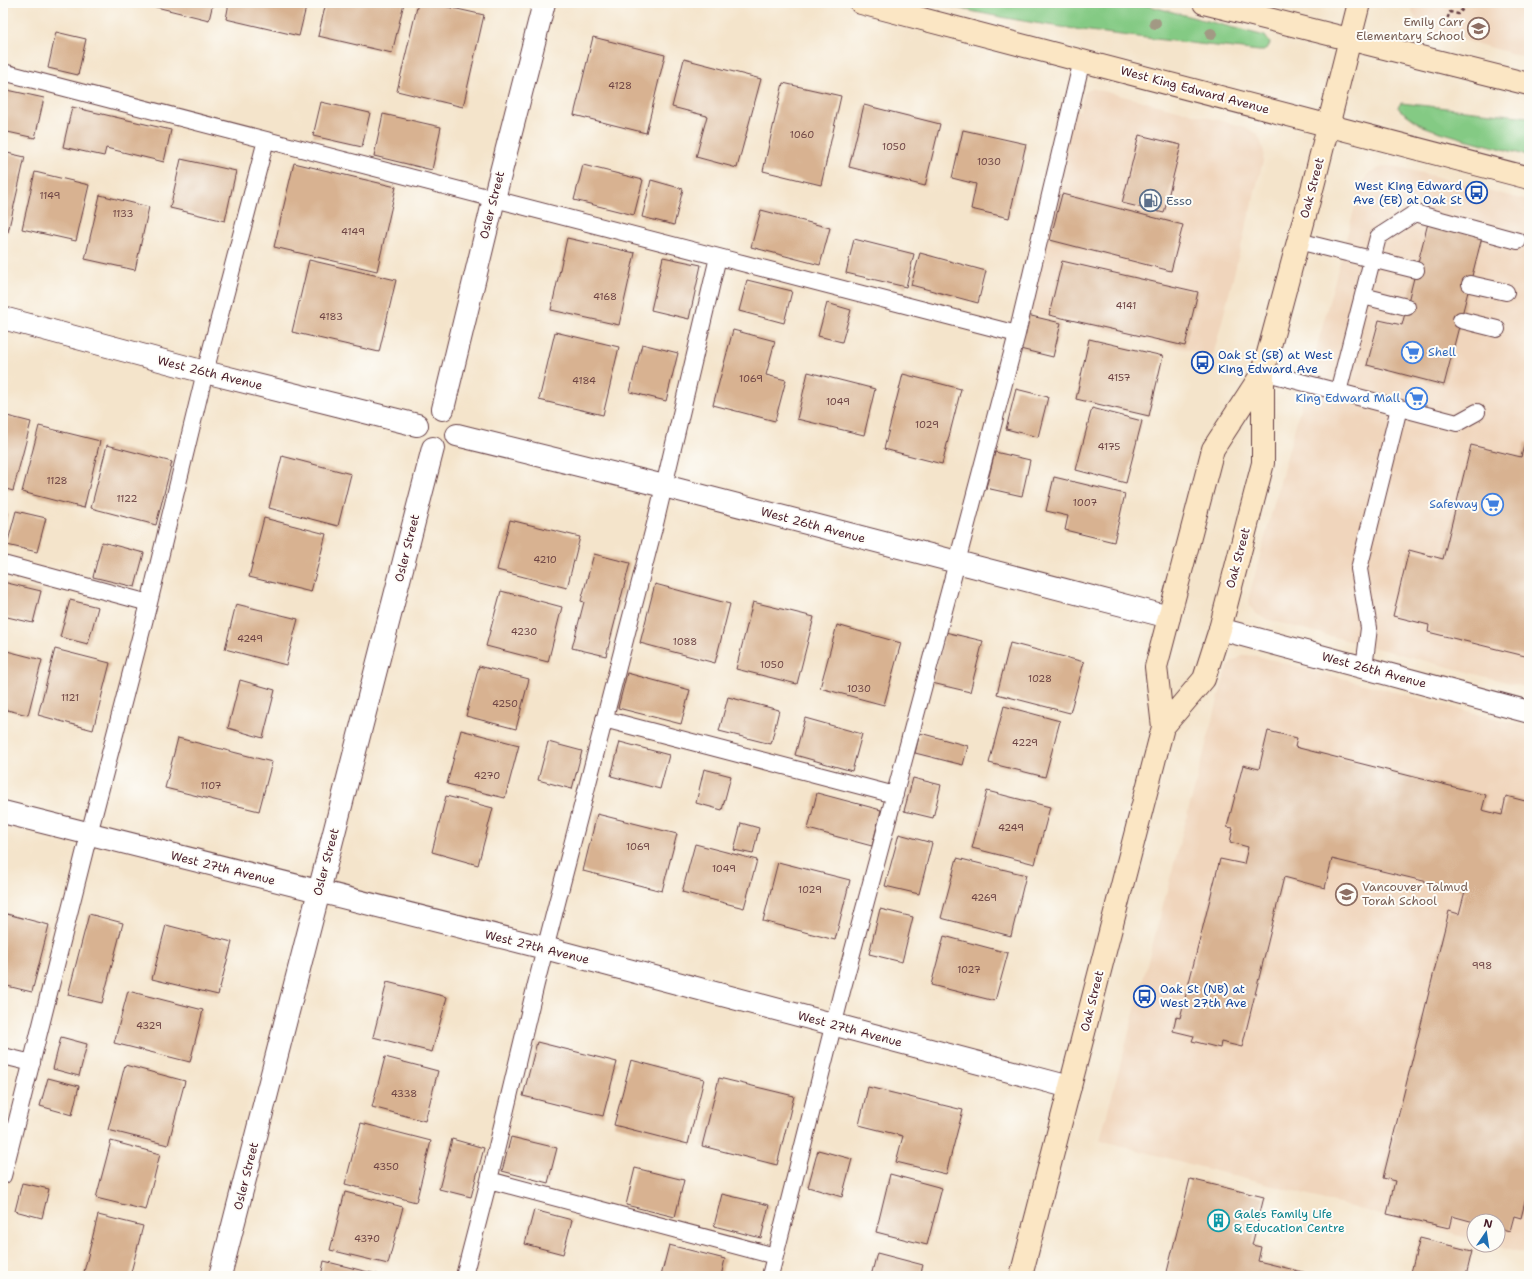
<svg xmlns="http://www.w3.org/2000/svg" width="1532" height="1279" viewBox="0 0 1532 1279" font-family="'Shantell Sans',sans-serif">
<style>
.built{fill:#f0d5bc}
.green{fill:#84ca84;stroke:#677458}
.building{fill:#d8b291}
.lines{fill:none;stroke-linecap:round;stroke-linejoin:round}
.lane-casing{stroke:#643d43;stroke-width:18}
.street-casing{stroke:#643d43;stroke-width:24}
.secondary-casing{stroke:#643d43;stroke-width:24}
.path{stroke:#643d43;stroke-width:2.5;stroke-dasharray:3 3;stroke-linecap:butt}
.lane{stroke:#fff;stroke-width:16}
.street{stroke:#fff;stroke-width:22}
.secondary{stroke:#fbe6c4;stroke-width:22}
.tree{fill:#a29984}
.labels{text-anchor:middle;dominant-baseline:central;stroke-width:4;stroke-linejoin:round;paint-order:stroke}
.number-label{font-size:10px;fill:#6e4444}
.education-label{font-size:12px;fill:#785e54;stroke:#fdfcf7;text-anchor:end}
.street-label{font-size:12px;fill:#4a1f2b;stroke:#fdfcf7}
.transit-label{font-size:12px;fill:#164399;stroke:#fdfcf7;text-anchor:start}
.service-label{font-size:12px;fill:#4e5e75;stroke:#fdfcf7;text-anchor:start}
.shop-label{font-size:12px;fill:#366cbe;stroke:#fdfcf7;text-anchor:end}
.culture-label{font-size:12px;fill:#0d838f;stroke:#fdfcf7;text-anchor:start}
</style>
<rect width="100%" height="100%" fill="#fdfcf7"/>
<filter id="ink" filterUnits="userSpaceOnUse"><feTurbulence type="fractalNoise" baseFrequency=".025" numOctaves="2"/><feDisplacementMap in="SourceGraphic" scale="8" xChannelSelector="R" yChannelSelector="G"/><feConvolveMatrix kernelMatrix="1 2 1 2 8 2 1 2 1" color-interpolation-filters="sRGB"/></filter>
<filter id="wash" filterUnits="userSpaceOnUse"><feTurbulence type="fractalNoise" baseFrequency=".012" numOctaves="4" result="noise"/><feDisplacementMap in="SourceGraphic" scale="16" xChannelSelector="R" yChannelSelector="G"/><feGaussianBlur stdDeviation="0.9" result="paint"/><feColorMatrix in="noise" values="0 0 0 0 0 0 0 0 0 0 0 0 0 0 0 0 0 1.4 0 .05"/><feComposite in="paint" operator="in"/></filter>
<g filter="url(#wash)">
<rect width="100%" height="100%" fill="#f4e4cb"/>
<path class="built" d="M1409,3H1529V58L1434,32L1423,26L1415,18Z
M1091,88L1245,127L1256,134L1260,139L1264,152L1263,161L1213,356L1022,311L1070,109L1080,111L1083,95L1086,91Z
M1387,166L1399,167L1529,201V688L1265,619L1255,613L1250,606L1249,596L1360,188L1367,175L1377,169Z
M1244,655L1257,656L1529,727V1254L1494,1245H1498V1221H1474V1240L1100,1140L1225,674L1228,667L1232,662Z"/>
<path class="green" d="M936,3H1138L1265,36L1270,43L1269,46L1264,51H1259C1152,38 1040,29 936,3Z
M1401,103L1529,117V156L1461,138L1434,130L1423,126L1400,110L1398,107Z"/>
<g id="blocks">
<path class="building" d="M140,3H213L209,20Z
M229,3H307L299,36L226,19Z
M326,3H404L392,53L318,36Z
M418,3H430L484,15L463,107L397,91Z
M56,32L86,39L78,75L48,68Z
M593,37L665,55L646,133L574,115Z
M684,59L761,79L737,168L696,157L707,116L672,107Z
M783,83L841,96L821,185L763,171Z
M3,89L44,98L35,138L3,131Z
M321,102L370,113L362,147L313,136Z
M864,105L940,124L925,186L849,167Z
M72,107L171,130L164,162L106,148L104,156L63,147Z
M383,114L441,127L432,170L374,156Z
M963,130L1026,144L1009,218L971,209L976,184L952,178Z
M1139,135L1181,145L1164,213L1122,203Z
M3,152L25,157L8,232L3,231Z
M181,159L236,171L225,221L170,208Z
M294,163L396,187L377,271L274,247Z
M583,165L643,180L634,215L574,200Z
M35,172L89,185L76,241L22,229Z
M651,180L683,189L674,225L642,217Z
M1062,194L1183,225L1171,271L1050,240Z
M100,195L149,207L135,270L85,259Z
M761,210L830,228L820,265L751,247Z
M1428,223L1482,237L1444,385L1367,365L1379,320L1402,325Z
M567,238L635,253L619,325L551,310Z
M854,239L914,254L906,287L846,273Z
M920,253L986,271L978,303L911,285Z
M663,257L701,265L689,319L651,310Z
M309,260L396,280L379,352L292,332Z
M1062,261L1198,292L1185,346L1049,315Z
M747,280L792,291L784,323L739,311Z
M827,303L851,310L842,342L818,336Z
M1027,315L1061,323L1053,357L1020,349Z
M733,330L775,341L766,375L786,380L775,421L713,405Z
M555,332L619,347L603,415L539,400Z
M1089,339L1163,356L1149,416L1076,399Z
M642,344L678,353L666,401L630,392Z
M808,372L875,389L864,435L797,419Z
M903,374L961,389L942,464L884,449Z
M1016,389L1048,397L1038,437L1006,429Z
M1092,408L1142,421L1126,483L1076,470Z
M3,415L31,422L13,491L3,488Z
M39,426L100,441L84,508L22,492Z
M1525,442L1529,443V657L1428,632L1429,625L1393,616L1409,550L1443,559L1471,445L1521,457Z
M107,445L172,462L156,525L91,508Z
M995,452L1030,460L1022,496L986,488Z
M282,456L351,474L338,526L269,508Z
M1054,477L1125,494L1114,542L1065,530L1068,516L1046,511Z
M16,511L46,518L37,552L7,545Z
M3,512L8,513L4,531H3Z
M264,518L326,534L311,592L249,577Z
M510,520L580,537L567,588L497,570Z
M102,542L144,553L135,587L93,577Z
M594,554L630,563L606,656L572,648L584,602L581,601Z
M3,582L41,591L33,623L3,616Z
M655,584L730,604L715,663L640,643Z
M501,591L562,607L548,662L486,646Z
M70,600L98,607L88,644L60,637Z
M753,602L814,617L797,684L736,669Z
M236,604L298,619L286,665L225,649Z
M837,625L901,643L884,705L820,688Z
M945,632L983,641L970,692L932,683Z
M1010,643L1084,662L1070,713L997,694Z
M55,649L110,663L93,730L38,715Z
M3,650L42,660L28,715L3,709Z
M479,666L529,679L516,729L466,716Z
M627,673L690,690L681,724L618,708Z
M240,680L275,690L263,738L228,728Z
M728,697L779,710L771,744L719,731Z
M1004,706L1060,721L1045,777L989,763Z
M805,718L862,734L852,771L795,755Z
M461,730L519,745L505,798L447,784Z
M1268,731L1297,738L1295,747L1486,795L1482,810L1502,815L1506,796L1529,802V1186L1521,1218L1514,1216L1510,1231L1498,1228V1221L1474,1222L1452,1216L1449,1228L1387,1214L1395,1181L1383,1178L1449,911L1459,914L1465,891L1332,859L1325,888L1284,877L1242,1047L1221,1042L1220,1048L1192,1041L1194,1036L1173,1031L1176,1017L1180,1018L1220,859L1244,864L1248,847L1230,842L1233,828L1227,827L1243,765L1259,769Z
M920,733L968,746L963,765L915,753Z
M178,738L272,762L259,811L165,788Z
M548,742L582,751L572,789L538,780Z
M620,742L669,755L660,789L611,776Z
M704,769L731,776L722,810L696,803Z
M913,778L941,785L933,818L904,811Z
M987,791L1050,807L1035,864L972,848Z
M817,793L881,810L872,846L808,829Z
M446,796L493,808L478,865L432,852Z
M597,814L677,834L662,891L583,871Z
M741,823L759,828L753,854L734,850Z
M899,834L932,843L919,894L885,886Z
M695,844L757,860L744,908L682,892Z
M957,858L1026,875L1011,936L941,918Z
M778,862L850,880L835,940L763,921Z
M880,909L913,917L902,962L869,954Z
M3,913L49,925L32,992L3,985Z
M89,914L123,923L102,1003L68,995Z
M166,925L232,942L218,995L152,979Z
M944,936L1008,953L995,1001L931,985Z
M387,982L447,997L432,1052L373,1037Z
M128,991L203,1010L190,1062L114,1043Z
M61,1037L87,1044L79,1076L53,1069Z
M537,1042L617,1062L603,1116L523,1096Z
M385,1057L438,1071L425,1121L372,1107Z
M631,1060L704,1079L688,1144L614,1125Z
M125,1065L185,1081L168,1145L108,1130Z
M48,1078L79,1086L72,1115L40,1106Z
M719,1078L794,1096L777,1165L702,1146Z
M868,1087L963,1110L946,1174L896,1162L903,1136L859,1125Z
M361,1123L431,1141L416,1202L345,1184Z
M511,1137L557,1148L548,1183L502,1171Z
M452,1139L484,1148L471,1197L439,1189Z
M111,1141L160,1154L146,1210L96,1198Z
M818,1150L852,1159L842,1197L808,1187Z
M635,1168L684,1180L675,1217L626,1205Z
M890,1174L942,1188L927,1245L876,1232Z
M1190,1179L1264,1197L1252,1245L1261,1247L1258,1261L1319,1276H1166Z
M22,1183L49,1189L42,1218L15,1211Z
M345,1192L403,1207L388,1264L330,1250Z
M722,1194L769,1205L761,1238L714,1226Z
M534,1210L572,1220L563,1254L525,1244Z
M98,1215L143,1226L130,1276H83Z
M1420,1238L1472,1251L1466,1276H1410Z
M669,1245L725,1259L721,1276H661Z
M877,1253L923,1265L920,1276H871Z
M324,1261L380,1275V1276H321Z"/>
</g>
</g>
<g filter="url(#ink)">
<use href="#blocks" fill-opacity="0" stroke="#643d43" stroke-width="1"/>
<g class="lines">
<defs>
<path id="lane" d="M3,72L1017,334
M1298,241L1416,270
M1470,284L1506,292
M1363,296L1407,307
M1461,320L1497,329
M1263,372L1457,423L1477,412
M1338,392L1378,237L1415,213L1518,241
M3,564L149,603
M1364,668L1369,628L1359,569L1399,408
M604,719L895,795
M3,1056L32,1063
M3,1176L89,834L149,603L205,372L266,140
M489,1180L775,1256
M464,1276L489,1180L536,984L656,520L718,257
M770,1276L842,991L957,562L1017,334L1082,60"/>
<path id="street" d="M3,318L205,372L417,425
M443,409L494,199L544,3
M457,435L664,486L1169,617
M1220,629L1529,712
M3,812L545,948L1070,1087
M220,1276L433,448"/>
<path id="secondary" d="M861,3L1529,178
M1204,3L1529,84
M1163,727L1204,679L1220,629L1263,463V372L1314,182L1359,3
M1021,1276L1163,727L1156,667L1213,449L1263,372"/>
</defs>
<use href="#lane" class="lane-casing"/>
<use href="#street" class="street-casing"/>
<use href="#secondary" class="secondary-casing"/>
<path class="path" d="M1443,29L1450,12L1458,14L1469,3"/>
<use href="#lane" class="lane"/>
<use href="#street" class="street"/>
<use href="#secondary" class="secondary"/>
</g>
<g class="tree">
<circle cx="1155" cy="23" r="6"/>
<circle cx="1211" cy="34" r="6"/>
</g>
</g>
<defs>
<symbol id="school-ring" viewBox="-11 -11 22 22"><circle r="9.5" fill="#fdfcf7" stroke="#8d6e63" stroke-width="1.5"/><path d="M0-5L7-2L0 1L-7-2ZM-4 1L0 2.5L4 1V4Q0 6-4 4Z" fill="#8d6e63"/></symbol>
<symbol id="bus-ring" viewBox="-11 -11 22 22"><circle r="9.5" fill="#fdfcf7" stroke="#1a4fb4" stroke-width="1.5"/><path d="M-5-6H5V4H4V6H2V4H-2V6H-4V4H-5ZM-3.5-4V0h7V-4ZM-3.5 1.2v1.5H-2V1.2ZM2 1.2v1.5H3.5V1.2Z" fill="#1a4fb4"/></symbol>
<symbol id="fuel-ring" viewBox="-11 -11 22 22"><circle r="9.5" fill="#fdfcf7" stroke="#5c6f8a" stroke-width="1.5"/><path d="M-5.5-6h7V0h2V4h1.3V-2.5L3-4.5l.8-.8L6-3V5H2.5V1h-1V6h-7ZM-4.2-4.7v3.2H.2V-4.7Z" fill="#5c6f8a"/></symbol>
<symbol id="supermarket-ring" viewBox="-11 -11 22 22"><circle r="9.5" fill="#fdfcf7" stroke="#3f7fe0" stroke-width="1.5"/><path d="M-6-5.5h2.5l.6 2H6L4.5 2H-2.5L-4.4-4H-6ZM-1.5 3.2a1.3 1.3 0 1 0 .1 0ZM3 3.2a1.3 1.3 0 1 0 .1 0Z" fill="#3f7fe0"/></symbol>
<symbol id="building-ring" viewBox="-11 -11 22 22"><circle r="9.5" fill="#fdfcf7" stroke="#0f9aa8" stroke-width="1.5"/><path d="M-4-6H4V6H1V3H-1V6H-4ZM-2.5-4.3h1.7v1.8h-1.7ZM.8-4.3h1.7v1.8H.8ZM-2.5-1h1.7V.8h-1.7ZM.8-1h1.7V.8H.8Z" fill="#0f9aa8"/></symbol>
</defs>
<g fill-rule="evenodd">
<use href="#school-ring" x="1466" y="16" width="25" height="25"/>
<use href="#bus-ring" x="1464" y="180" width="25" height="25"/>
<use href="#fuel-ring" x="1138" y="188" width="25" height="25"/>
<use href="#supermarket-ring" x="1400" y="340" width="25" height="25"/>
<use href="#bus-ring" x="1190" y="350" width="25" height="25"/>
<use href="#supermarket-ring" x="1404" y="386" width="25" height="25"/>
<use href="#supermarket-ring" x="1480" y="492" width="25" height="25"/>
<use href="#school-ring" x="1334" y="882" width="25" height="25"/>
<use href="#bus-ring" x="1132" y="984" width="25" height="25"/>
<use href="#building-ring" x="1206" y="1208" width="25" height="25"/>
</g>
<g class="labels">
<g class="number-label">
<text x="620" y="85">4128</text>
<text x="802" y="134">1060</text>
<text x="894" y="146">1050</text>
<text x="989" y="161">1030</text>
<text x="50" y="195">1149</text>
<text x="123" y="213">1133</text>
<text x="353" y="231">4149</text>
<text x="605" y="296">4168</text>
<text x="1126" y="305">4141</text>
<text x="331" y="316">4183</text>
<text x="1119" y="377">4157</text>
<text x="751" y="378">1069</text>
<text x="584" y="380">4184</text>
<text x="838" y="401">1049</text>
<text x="927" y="424">1029</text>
<text x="1109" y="446">4175</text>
<text x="57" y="480">1128</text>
<text x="127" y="498">1122</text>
<text x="1085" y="502">1007</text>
<text x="545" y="559">4210</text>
<text x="524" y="631">4230</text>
<text x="250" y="638">4249</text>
<text x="685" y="641">1088</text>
<text x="772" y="664">1050</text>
<text x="1040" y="678">1028</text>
<text x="859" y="688">1030</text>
<text x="70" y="697">1121</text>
<text x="505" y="703">4250</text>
<text x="1025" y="742">4229</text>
<text x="487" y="775">4270</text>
<text x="211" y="785">1107</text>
<text x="1011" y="827">4249</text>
<text x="638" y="846">1069</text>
<text x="724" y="868">1049</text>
<text x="810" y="889">1029</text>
<text x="984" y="897">4269</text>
<text x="1482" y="965">998</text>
<text x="969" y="969">1027</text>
<text x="149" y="1025">4329</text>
<text x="404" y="1093">4338</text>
<text x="386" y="1166">4350</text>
<text x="367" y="1238">4370</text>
</g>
<g class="education-label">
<text x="1464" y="22">Emily Carr<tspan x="1464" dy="14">Elementary School</tspan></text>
<text x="1362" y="887" text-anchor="start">Vancouver Talmud<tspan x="1362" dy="14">Torah School</tspan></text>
</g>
<g class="street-label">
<text transform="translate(1195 90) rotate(15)">West King Edward Avenue</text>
<text transform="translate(1312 188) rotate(-75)">Oak Street</text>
<text transform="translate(492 205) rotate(-76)">Osler Street</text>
<text transform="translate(210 373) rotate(14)">West 26th Avenue</text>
<text transform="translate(813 525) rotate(15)">West 26th Avenue</text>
<text transform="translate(407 548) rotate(-76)">Osler Street</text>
<text transform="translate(1238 558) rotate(-75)">Oak Street</text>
<text transform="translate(1374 670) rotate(15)">West 26th Avenue</text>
<text transform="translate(326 862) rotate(-75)">Osler Street</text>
<text transform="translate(223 868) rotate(14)">West 27th Avenue</text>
<text transform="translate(537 947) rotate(14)">West 27th Avenue</text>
<text transform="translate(1092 1001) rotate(-76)">Oak Street</text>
<text transform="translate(850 1029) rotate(15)">West 27th Avenue</text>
<text transform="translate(246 1176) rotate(-76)">Osler Street</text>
</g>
<g class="transit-label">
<text x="1462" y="186" text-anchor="end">West King Edward<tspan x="1462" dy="14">Ave (EB) at Oak St</tspan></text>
<text x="1218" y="355">Oak St (SB) at West<tspan x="1218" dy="14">King Edward Ave</tspan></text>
<text x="1160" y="989">Oak St (NB) at<tspan x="1160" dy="14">West 27th Ave</tspan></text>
</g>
<g class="service-label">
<text x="1166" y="201">Esso</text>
</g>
<g class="shop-label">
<text x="1428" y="352" text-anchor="start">Shell</text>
<text x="1400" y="398">King Edward Mall</text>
<text x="1478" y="504">Safeway</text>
</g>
<g class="culture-label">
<text x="1234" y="1214">Gales Family Life<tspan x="1234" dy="14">&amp; Education Centre</tspan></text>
</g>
</g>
<rect width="1532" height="1279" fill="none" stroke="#fdfcf7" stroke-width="16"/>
<g transform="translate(1486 1233) rotate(13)"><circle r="19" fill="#fdfcf7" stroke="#b5a4a5"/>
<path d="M0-3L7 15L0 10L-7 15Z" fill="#1f6fb2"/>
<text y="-6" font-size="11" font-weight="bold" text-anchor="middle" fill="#4a1f2b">N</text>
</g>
</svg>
